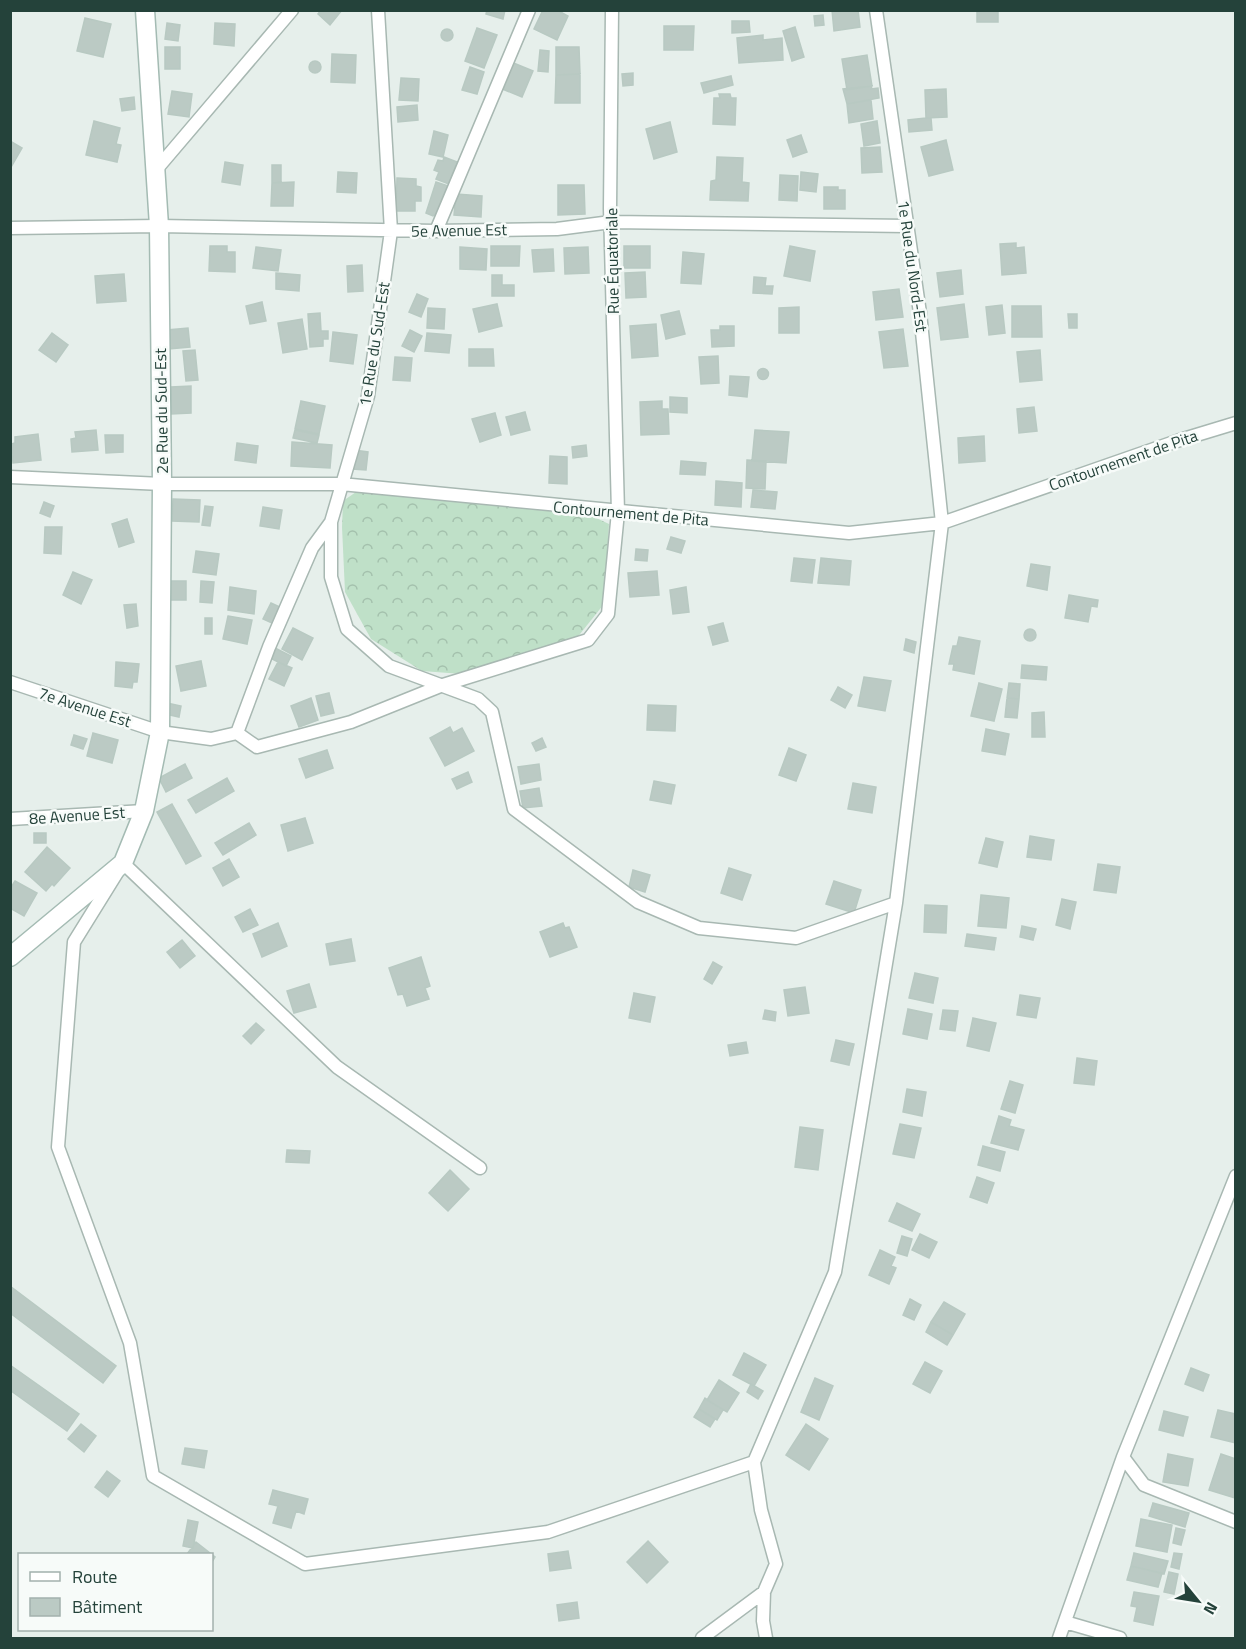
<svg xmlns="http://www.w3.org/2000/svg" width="1246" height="1649" viewBox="0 0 1246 1649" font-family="'Titillium Web',sans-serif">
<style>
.forest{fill:url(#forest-crowns)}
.building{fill:#bbcac4;stroke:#b8c9c2;stroke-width:1.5}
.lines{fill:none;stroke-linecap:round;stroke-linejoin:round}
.street-casing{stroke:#a8b8b2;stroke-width:15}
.secondary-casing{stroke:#a4bbb3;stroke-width:21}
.street{stroke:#fff;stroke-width:12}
.secondary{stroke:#fff;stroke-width:18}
.labels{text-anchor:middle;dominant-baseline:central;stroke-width:5;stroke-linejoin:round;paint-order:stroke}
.street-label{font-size:16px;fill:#24423a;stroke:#f7fbf9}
</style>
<defs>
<pattern id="forest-crowns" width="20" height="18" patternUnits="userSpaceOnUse" patternTransform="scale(1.5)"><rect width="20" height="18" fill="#bfe0c8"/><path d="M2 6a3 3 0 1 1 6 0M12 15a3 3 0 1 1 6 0" fill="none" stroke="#a4c1ad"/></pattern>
</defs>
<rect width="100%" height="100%" fill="#e6efeb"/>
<path class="forest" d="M356,492L590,515L609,524L604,604L576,639L462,674L422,671L371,639L345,592L342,527L343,501Z"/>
<path class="building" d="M321,10H342L330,25L318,14Z
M487,10H505L503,19L486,14Z
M543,10H557L568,16L557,40L534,29Z
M832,10H858L860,27L834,31Z
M977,10H998V22H977Z
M823,15L824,25L815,26L814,16Z
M85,18L111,24L103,57L77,51Z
M732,21H749L750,32L732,33Z
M167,23L180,25L178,41L165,39Z
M215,23L235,24L234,46L214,44Z
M664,26H694L693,50H664Z
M795,27L804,57L792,61L783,31Z
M477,28L497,35L484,68L465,61Z
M441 35a6 6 0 1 1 12 0a6 6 0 1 1-12 0Z
M763,35V40L782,38L783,60L739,63L737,38Z
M165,47H180V69H165Z
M556,47H579L580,74L556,75Z
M540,50L549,51L548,72L538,71Z
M332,54L356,55L355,83L331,82Z
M867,55L872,86L847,90L842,59Z
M309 67a6 6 0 1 1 12 0a6 6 0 1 1-12 0Z
M511,62L533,71L522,97L500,88Z
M470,67L484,72L477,94L462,90Z
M633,73V85L623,86L622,74Z
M580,74V103H555L556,75Z
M731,76L733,85L704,93L701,83Z
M401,78L419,79L418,101L399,100Z
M872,86L871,89L878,88L879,98L847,104L843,89Z
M946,89L947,117L926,118L925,90Z
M172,91L192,94L189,117L168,114Z
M719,94H730L731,98H736L735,125L713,124L714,98H720Z
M134,97L135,109L122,111L120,99Z
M871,100L873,119L849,123L847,104Z
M417,105L418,120L398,122L397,107Z
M926,118H931L932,130L909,132L908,120Z
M94,121L120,128L116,144L121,145L117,162L86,155Z
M877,121L880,143L864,146L861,124Z
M670,122L677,152L654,159L646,129Z
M434,131L448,135L443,157L429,154Z
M801,135L807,152L793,157L787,140Z
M946,140L953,170L929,176L921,147Z
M10,141L22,148L10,169Z
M880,147L882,172L862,173L861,148Z
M444,157L457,162L449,184L436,179L439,172L434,170L438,160L443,161Z
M717,157L743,158L742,182L749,183L748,201L710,200L711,181L716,180Z
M225,162L243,165L240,185L222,182Z
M272,165H281V182L272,183Z
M338,172L357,173L356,193L337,192Z
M801,172L818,174L816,192L800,190Z
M780,175L798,176L797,201L779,200Z
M397,178L416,179V186L421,187V201H415V211H396Z
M294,182L293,206H271L272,183Z
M436,182L448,186L439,212L433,216L426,213Z
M558,185H584L585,214L558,215Z
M824,187H838V190H845V209H824Z
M456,194L482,196L481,217L454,215Z
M1016,243V248L1024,247L1026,273L1002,275L1000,244Z
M210,246H227V252H235V272L209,271Z
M491,246H520L519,266H491Z
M624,246H650V268H624Z
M790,246L815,251L810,281L784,276Z
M256,247L281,250L278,271L253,268Z
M460,247L487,249L486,270L460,269Z
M588,247L589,273L565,274L564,248Z
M553,249L554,271L534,272L532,250Z
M683,252L704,254L701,284L681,283Z
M362,265L363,291L348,292L347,266Z
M961,270L963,294L940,297L937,273Z
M645,272L646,297L626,298L625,273Z
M276,273L300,275L299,291L276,289Z
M124,274L126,301L97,303L95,276Z
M492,275H502V285H514V296H492Z
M754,277L766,278L765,286H773L772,294L753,293Z
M899,289L903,317L876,320L873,292Z
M417,294L428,299L421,317L409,312Z
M262,302L266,321L250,324L246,306Z
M497,304L502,326L479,332L473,309Z
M964,304L968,337L941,340L937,308Z
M1002,305L1005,333L989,335L986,307Z
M1012,306H1041L1042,337H1012Z
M799,307V333H779V308Z
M428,308L445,309L444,329L427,328Z
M679,311L685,334L666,339L661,315Z
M320,313L321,331H328V339H323V346L310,347L308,314Z
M1068,314H1077V328H1069Z
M302,319L307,349L283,353L278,323Z
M656,324L658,356L632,358L630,326Z
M720,326H734V346L712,347L711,330H720Z
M188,328L190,347L169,349L167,330Z
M903,329L908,366L884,368L879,332Z
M410,330L422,336L414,352L402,346Z
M333,332L357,335L353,364L330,361Z
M52,333L68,345L56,362L39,350Z
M427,333L451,335L449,353L425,351Z
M469,349H493L494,366H469Z
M195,350L198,380L186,381L183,351Z
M1040,350L1042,380L1020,382L1017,352Z
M718,356L719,383L701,384L699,357Z
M395,357L412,358L410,381L393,380Z
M757.5 374a5.5 5.5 0 1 1 11 0a5.5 5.5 0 1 1-11 0Z
M730,376L749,377L747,397L729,395Z
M191,386V413L171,414V387Z
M670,397L687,398V413L670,412Z
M301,401L325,406L319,434L295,429Z
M662,401V409H668L669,434L641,435L640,402Z
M1034,407L1037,431L1019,433L1017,409Z
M525,412L530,430L511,435L506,417Z
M495,413L501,435L480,442L472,419Z
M96,430L98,450L72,452L71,439L76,438L75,432Z
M295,430L319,435L317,443L293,438Z
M755,430L789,432L786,463L752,461Z
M38,434L41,460L13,463L11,444L15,443V437Z
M105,435H123V452L106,453Z
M984,436L985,461L959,463L958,438Z
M292,442L332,445L330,468L291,466Z
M237,443L258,446L256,463L235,460Z
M586,445L587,456L573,458L572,447Z
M354,450L368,452L366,470L352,469Z
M550,456L567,457V484L549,483Z
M747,460L766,461L765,489L746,488Z
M681,461L706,463L705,475L680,474Z
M716,481L742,483L741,507L715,505Z
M753,490L777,492L775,509L751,507Z
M173,499L200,500L199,522L172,521Z
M44,502L54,506L50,517L40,513Z
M205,506L213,507L210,526L202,525Z
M263,507L282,510L279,529L260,526Z
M127,519L134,542L119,547L112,524Z
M45,527H62L61,554L44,553Z
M671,537L685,541L681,553L667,549Z
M636,549L648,550L647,561L635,560Z
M196,551L219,554L216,575L193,572Z
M794,558L815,560L812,583L791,581Z
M821,558L851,561L849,585L818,583Z
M1031,564L1050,567L1047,590L1027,586Z
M657,571L659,595L630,597L628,573Z
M73,572L92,580L81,604L63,595Z
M169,581H186V600H170Z
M201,581L214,582L212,603L200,602Z
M230,587L256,591L254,614L228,610Z
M686,587L689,612L673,614L670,590Z
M1069,595L1098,600L1097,607L1091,606L1088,622L1065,618Z
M271,603L280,607L272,623L263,619Z
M136,604L138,626L127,628L124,605Z
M228,616L252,620L247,644L223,639Z
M205,618H212V634H205Z
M723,623L728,641L713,645L708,627Z
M293,628L313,638L302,660L282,649Z
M1024 635a6 6 0 1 1 12 0a6 6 0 1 1-12 0Z
M959,637L980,641L974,674L953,670L954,664H949L953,646H957Z
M906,639L916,642L914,653L904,650Z
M275,648L291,656L286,666L270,658Z
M201,661L206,686L181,691L176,666Z
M116,662L139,664L137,682H133L132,688L115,686Z
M278,662L292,668L284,686L269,679Z
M1022,665L1047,667L1046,680L1021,678Z
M864,677L891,681L885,711L858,706Z
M979,683L1002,689L994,721L971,716Z
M1009,683L1020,684L1019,699L1007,698Z
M838,687L852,695L845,708L831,700Z
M329,693L334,713L321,716L316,696Z
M311,698L318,720L299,727L291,706Z
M1007,698L1019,699L1017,718L1005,717Z
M167,703L181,706L179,717L165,714Z
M648,705L676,706L675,731L647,730Z
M1044,712L1045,737H1032V713Z
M450,727L453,733L462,728L474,751L445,766L430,738Z
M986,729L1009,734L1005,755L982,751Z
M93,733L118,740L112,763L87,756Z
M74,735L87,739L83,749L71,745Z
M542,738L546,747L536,751L532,743Z
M789,748L806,755L796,781L779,775Z
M327,750L333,768L306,778L299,759Z
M185,764L192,778L166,792L159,778Z
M539,764L541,780L521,784L518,767Z
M468,772L472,782L457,789L452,779Z
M227,778L234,791L196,813L188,800Z
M654,781L675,785L671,804L650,800Z
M853,783L876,787L872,813L848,809Z
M539,788L542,806L523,808L520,791Z
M172,804L201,856L186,864L157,812Z
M305,818L313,843L288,851L281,825Z
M249,823L256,835L223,855L215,843Z
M34,833H46V843H34Z
M1030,836L1054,840L1051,860L1027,857Z
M986,838L1003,842L997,867L979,863Z
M47,847L70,868L54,886L52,884L46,891L25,872Z
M229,859L239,877L223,886L213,868Z
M1098,864L1120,867L1116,893L1094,890Z
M729,868L751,875L742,900L721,893Z
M633,870L650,875L645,892L629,887Z
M15,881L37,893L24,916L10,908V889Z
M834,881L861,890L854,913L826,904Z
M981,895L1009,898L1006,928L978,926Z
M1062,899L1076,902L1070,929L1056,925Z
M925,905L947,906L946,933L924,932Z
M250,909L258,925L243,932L235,917Z
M278,923L287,946L262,957L253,934Z
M563,923L565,928L569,927L577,947L550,957L540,932Z
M1022,926L1036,929L1033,940L1020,937Z
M967,934L996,938L994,950L965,946Z
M351,939L355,961L330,965L326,944Z
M182,940L195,956L180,968L167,952Z
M421,957L430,986L425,988L429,999L407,1006L403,994L398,995L389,968Z
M713,962L722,967L712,984L704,979Z
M915,973L938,978L933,1003L909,998Z
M309,984L316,1007L294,1013L287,991Z
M805,987L809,1013L788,1016L784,990Z
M634,993L655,997L650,1022L629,1018Z
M1020,995L1040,998L1036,1018L1017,1015Z
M908,1009L932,1014L927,1039L903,1034Z
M765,1010L776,1012L775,1021L763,1019Z
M943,1010L958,1011L955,1031L940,1029Z
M973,1018L996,1023L989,1051L967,1046Z
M256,1023L264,1030L251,1044L243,1036Z
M836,1040L854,1044L849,1065L831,1061Z
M746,1042L748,1053L730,1056L728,1045Z
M1077,1058L1097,1061L1094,1085L1074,1083Z
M1010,1081L1023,1085L1015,1113L1001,1109Z
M907,1089L926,1092L922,1116L903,1112Z
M999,1116L1011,1120L1009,1126L1024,1130L1018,1150L991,1143Z
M900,1124L921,1128L914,1158L893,1154Z
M800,1127L823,1130L818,1170L795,1167Z
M983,1146L1005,1152L1000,1171L978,1165Z
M287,1150L310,1151L309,1163L286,1162Z
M450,1170L469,1189L448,1211L429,1193Z
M977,1177L994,1183L987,1203L970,1197Z
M897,1203L920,1214L912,1231L889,1221Z
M920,1234L937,1242L929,1258L912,1250Z
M902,1236L912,1239L907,1256L897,1253Z
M880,1250L895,1257L891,1266L896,1268L889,1284L869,1275Z
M10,1286L116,1366L103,1383L10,1313Z
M910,1299L921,1305L914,1320L903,1315Z
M944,1302L965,1314L953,1335L931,1322Z
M931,1322L953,1335L947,1345L926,1332Z
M744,1353L766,1365L754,1386L733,1375Z
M925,1362L942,1371L930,1393L913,1384Z
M10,1365L79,1414L67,1431L10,1390Z
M1191,1368L1209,1375L1203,1391L1185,1384Z
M815,1378L833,1386L819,1420L801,1412Z
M719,1380L739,1393L727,1412L707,1400Z
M751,1384L763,1391L758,1399L747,1392Z
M705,1398L723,1410L717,1420L699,1409Z
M699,1409L715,1419L710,1427L694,1417Z
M1218,1410L1236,1414V1443L1211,1437Z
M1164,1411L1188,1417L1183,1436L1159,1430Z
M81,1424L96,1436L84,1452L68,1439Z
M806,1424L828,1439L809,1470L786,1455Z
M185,1448L207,1451L204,1468L182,1464Z
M1168,1454L1193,1459L1188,1486L1163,1482Z
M1221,1454L1236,1459L1235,1498L1209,1490Z
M107,1471L120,1481L108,1497L95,1487Z
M273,1490L308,1499L304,1514L296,1511L291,1528L273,1523L278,1506L269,1504Z
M1153,1503L1189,1513L1185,1527L1149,1516Z
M1141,1519L1172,1525L1167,1552L1136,1546Z
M188,1520L198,1522L193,1548L183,1546Z
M1176,1528L1185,1530L1181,1545L1173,1543Z
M648,1541L668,1562L647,1583L627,1562Z
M196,1542L215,1557L212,1562V1554H187Z
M568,1551L571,1568L550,1571L548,1554Z
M1134,1553L1168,1561L1164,1574L1131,1566Z
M1174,1553L1182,1554L1179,1569L1171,1567Z
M1131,1566L1162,1573L1158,1587L1127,1580Z
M1169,1572L1178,1574L1174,1594L1164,1592Z
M1134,1592L1159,1596L1153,1625L1134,1621L1137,1607L1131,1606Z
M577,1602L579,1618L559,1621L557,1605Z"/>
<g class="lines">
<defs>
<path id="street" d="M378,10L391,231L368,396L331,522V577L347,629L389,666L478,699L492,712L514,809L638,902L699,928L796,938L896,903
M155,171L292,10
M10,228L159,226L436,231L557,229L611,222L907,226
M436,231L529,10
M10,477L162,484H341L849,533L942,523L1180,440L1236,423
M10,682L160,732L211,739L237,733L269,647L312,548L331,522
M237,733L257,747L351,722L443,685L588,640L608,614L618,512L610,208L612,10
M10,819L144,811
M480,1168L337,1067L123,863L74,942L58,1147L130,1343L153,1476L305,1564L548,1532L754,1462
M1123,1457L1144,1485L1236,1522
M764,1592L763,1621L766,1638
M1065,1622L1120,1638
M702,1638L764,1592L776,1564L761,1510L754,1462L835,1272L896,903L942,523L920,313L876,10
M1059,1638L1123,1457L1236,1176"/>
<path id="secondary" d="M10,957L123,863L144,811L160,732L162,484L159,226L145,10"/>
</defs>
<use href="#street" class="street-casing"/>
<use href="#secondary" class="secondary-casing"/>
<use href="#street" class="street"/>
<use href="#secondary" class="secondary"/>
</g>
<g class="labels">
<g class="street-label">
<text transform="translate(459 230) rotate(-1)">5e Avenue Est</text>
<text transform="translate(612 261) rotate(-91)">Rue Équatoriale</text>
<text transform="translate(913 266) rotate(82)">1e Rue du Nord-Est</text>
<text transform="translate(374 344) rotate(-81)">1e Rue du Sud-Est</text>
<text transform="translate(161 411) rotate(-91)">2e Rue du Sud-Est</text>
<text transform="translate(1123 460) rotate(-19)">Contournement de Pita</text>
<text transform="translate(631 513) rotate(5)">Contournement de Pita</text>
<text transform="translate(85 707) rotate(18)">7e Avenue Est</text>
<text transform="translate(77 815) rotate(-4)">8e Avenue Est</text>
</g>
</g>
<rect width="1246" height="1649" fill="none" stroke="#24423a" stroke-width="24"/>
<rect x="18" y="1553" width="195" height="78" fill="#f7fbf9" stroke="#a3b1ad" stroke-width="1.5"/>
<rect x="30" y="1572" width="30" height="9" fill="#ffffff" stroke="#a3b1ad" stroke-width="1.5"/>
<text x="72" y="1583" font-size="18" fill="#24423a">Route</text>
<rect x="30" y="1598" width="30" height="18" fill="#bbcac4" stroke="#a3b1ad" stroke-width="1.5"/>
<text x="72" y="1613" font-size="18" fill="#24423a">Bâtiment</text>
<g transform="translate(1198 1601) rotate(120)" stroke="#f7fbf9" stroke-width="4.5" paint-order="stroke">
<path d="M0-4.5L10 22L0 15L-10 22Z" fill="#24423a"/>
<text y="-9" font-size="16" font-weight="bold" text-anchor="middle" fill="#24423a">N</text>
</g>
</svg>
